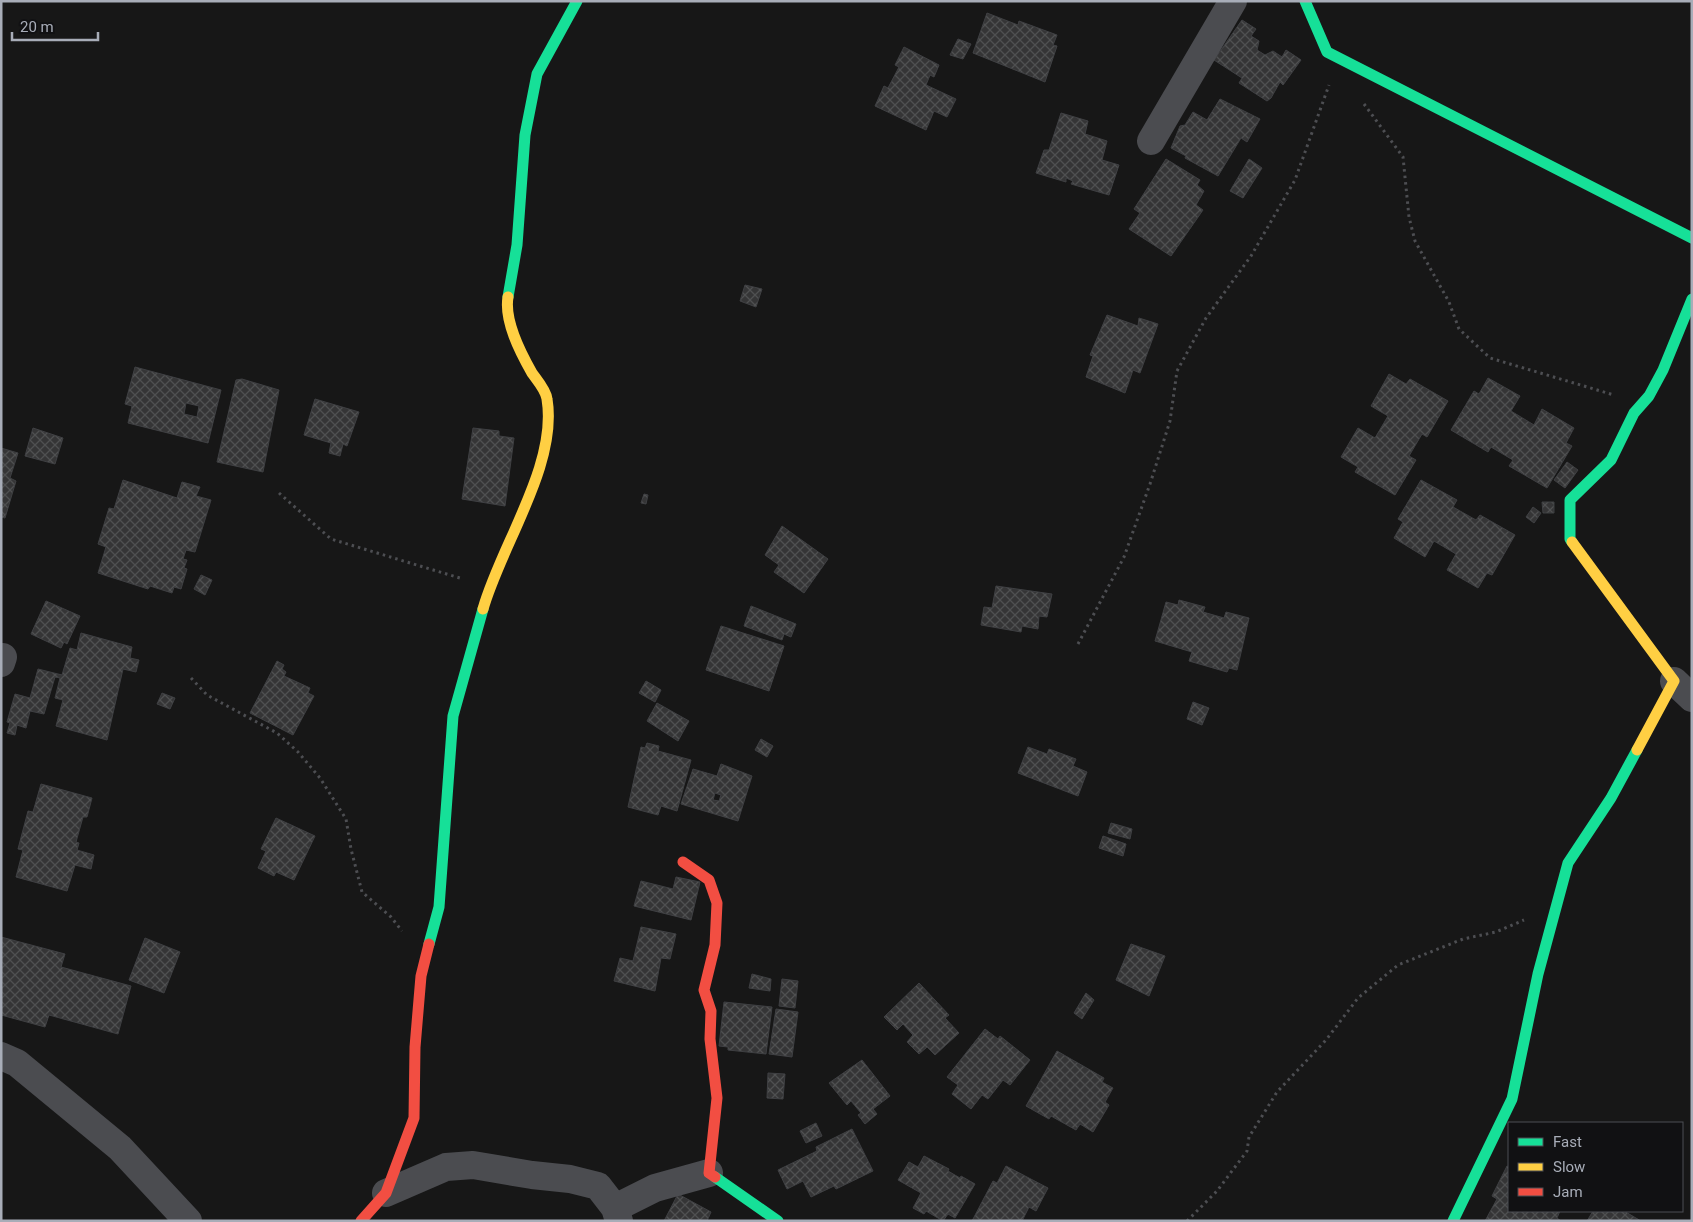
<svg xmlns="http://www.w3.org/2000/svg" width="1693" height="1222" viewBox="0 0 1693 1222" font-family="Roboto,sans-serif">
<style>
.building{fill:url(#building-cross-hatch);stroke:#3f4043;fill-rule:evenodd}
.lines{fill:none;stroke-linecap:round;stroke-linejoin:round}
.path{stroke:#4d4e52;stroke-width:3;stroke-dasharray:2.5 4;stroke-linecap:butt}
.street{stroke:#4b4c50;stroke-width:28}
.fast{stroke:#16e098;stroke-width:11}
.slow{stroke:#ffcf43;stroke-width:11}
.jam{stroke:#f24e42;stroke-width:11}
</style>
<defs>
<pattern id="building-cross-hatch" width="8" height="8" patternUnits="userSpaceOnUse" patternTransform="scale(1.25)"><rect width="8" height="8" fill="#353536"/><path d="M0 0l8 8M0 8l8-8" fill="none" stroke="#4f5051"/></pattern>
</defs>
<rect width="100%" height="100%" fill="#171717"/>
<path class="building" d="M987,13L1018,25L1019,21L1057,35L1053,45L1057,46L1045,82L973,53Z
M1242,20L1256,29L1251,36L1259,41L1257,50L1265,55L1273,51L1282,57L1286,50L1301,60L1283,85L1280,82L1271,98L1267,101L1239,83L1242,78L1214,60Z
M958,39L971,44L963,59L950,55Z
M904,47L939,65L934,77L930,75L926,85L956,99L947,117L934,111L926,130L875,106L884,86L888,88L899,67L895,65Z
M1220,99L1260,119L1247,142L1241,138L1218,176L1185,158L1186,156L1171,148L1180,126L1185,125L1193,112L1207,120Z
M1061,113L1088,121L1085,134L1107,141L1102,160L1119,165L1109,195L1071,184L1073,181L1066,178V182L1036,173L1044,150H1049Z
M1166,159L1200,180L1197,185L1204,191L1196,205L1203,210L1171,256L1129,229L1140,213L1134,209Z
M1249,159L1262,168L1243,198L1230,191Z
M745,285L762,289L756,307L740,301Z
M1107,315L1138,326L1139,318L1158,324L1140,373L1133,370L1125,393L1086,377L1093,356L1090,355Z
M135,367L221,390L208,443L128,423L132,406L125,404ZM186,403L199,406L197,417L184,414Z
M1389,374L1406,384L1410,379L1448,401L1427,437L1422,434L1409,456L1416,460L1395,495L1355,472L1358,467L1341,457L1358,428L1375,438L1388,416L1371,406Z
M1488,378L1520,396L1511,411L1534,425L1542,409L1574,428L1566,443L1572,446L1547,488L1509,466L1513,460L1491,447L1488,452L1451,430L1474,391L1479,394Z
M242,379L279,390L263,472L217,462L236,380Z
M315,399L359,412L347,446L343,444L340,456L329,453L331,443L304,435Z
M33,428L63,438L55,464L25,456Z
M473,428L499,431V436L514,438L505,506L462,499Z
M1,448L18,453L10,478L16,481L5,518L1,517Z
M1567,462L1578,470L1565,488L1554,480Z
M123,480L177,498L182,482L200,487L196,496L211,500L195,552L186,550L183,559L187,560L184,568L187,569L181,589L174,587L172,593L150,586L148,589L98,573L106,547L98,544L109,508L114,509Z
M1421,480L1457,500L1453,507L1476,520L1480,515L1515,535L1492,575L1487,573L1478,588L1447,570L1456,554L1434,541L1425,557L1394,538L1403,522L1398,519Z
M644,494L648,495L646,504L641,503Z
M1542,502H1554V513H1543Z
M1533,507L1541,513L1534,523L1526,517Z
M782,526L828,559L804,593L774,572L779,565L765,555Z
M201,575L212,580L205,595L194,589Z
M996,586L1052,594L1047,617L1039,616L1038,629L1022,626L1021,632L981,625L984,607L992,608Z
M1179,600L1205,607L1203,612L1224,618L1226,612L1249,618L1237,670L1229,668L1227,672L1189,661L1192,652L1155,641L1166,602L1178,605Z
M46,601L80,616L67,644L64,642L61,648L31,634Z
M751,606L796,624L791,637L784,634L782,640L744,626Z
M721,626L784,646L769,691L706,670Z
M81,633L132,647L130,658L139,660L136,672L123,669L107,740L56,726L63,700L55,698L60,678L55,677L44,714L30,711L26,728L17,725L15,735L7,733L10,723L7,722L15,694L30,698L38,669L62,675L70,648L77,650Z
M277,661L284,665L282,669L286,672L284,676L310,688L308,693L314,696L293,735L250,713Z
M646,681L661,690L655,702L639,693Z
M162,693L175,698L170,709L157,704Z
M1193,702L1209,708L1202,725L1187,719Z
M657,703L689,721L678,741L647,721Z
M761,739L773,746L767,757L755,750Z
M647,743L659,746L658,751L691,760L677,811L661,806L658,815L628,807L641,747L645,748Z
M1028,747L1047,754L1049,749L1076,759L1073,766L1087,772L1078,796L1018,773Z
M721,764L752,776L738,821L681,804L693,769L717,776ZM715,793L721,795L719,801L713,800Z
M41,784L92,798L87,817H83L76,842L79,843L77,850L94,855L91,869L75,865L67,891L16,877L23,850L18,849L28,811L33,812Z
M276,818L315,836L294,880L276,872L274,876L258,868L266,851L261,849Z
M1111,823L1132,829L1130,839L1108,833Z
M1103,836L1126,844L1123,856L1099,848Z
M676,877L700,882L691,920L634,906L641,881L673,889Z
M641,927L676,934L670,959L661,958L655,991L614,981L620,958L633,961Z
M1,937L65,954L61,967L131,986L118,1034L49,1015L45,1027L1,1015Z
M145,938L180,952L164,993L129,980Z
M1131,944L1165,956L1149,996L1116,980Z
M752,974L771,979L770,991L749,988Z
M782,979L798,981L795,1008L779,1006Z
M919,983L949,1015L945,1018L959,1033L935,1055L927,1047L919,1054L907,1042L913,1035L903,1024L897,1030L884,1017Z
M1086,993L1094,1000L1082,1019L1074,1013Z
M724,1002L772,1007L766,1054L728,1050V1047L719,1046Z
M776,1009L798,1012L792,1057L769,1054Z
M985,1029L998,1039L1000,1036L1030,1060L1010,1085L1003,1080L988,1099L982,1095L971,1109L952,1094L958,1085L947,1077Z
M1057,1051L1104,1078L1102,1082L1113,1088L1105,1102L1109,1105L1093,1132L1080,1124L1076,1130L1051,1116L1049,1119L1026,1106Z
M862,1060L890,1096L873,1109L877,1114L865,1124L858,1115L861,1113L851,1101L847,1105L829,1083Z
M768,1073L785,1074L783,1099L767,1098Z
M816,1123L822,1136L806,1143L800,1131Z
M852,1129L873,1171L836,1189L834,1186L811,1197L803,1181L787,1189L778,1170L817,1151L816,1147Z
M924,1156L949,1169L948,1171L960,1178L961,1176L975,1184L955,1218L948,1214L943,1221L926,1211L924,1214L913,1208L921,1193L898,1180L909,1162L918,1167Z
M1006,1166L1048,1188L1036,1211L1029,1207L1022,1221H972L993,1181L997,1183Z
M1507,1166L1509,1167V1211H1560L1557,1218L1561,1221H1485L1497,1199L1492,1196Z
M678,1194L711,1212L707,1221H664Z
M1593,1211H1624L1641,1221H1587Z"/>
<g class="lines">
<path class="path" d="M1364,104L1403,157L1409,217L1415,241L1449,302L1459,329L1490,358L1614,395
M279,493L331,539L463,579
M1078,644L1124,557L1150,484L1170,421L1177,371L1206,318L1251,256L1295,180L1329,85
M191,678L207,695L277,733L298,752L320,778L346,819L351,849L362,892L391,917L402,931
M1187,1221L1217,1191L1247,1151L1249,1137L1277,1092L1326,1040L1358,998L1398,965L1463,939L1496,932L1524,920"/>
<path class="street" d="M1151,141L1233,1
M1,663L3,657
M1674,681L1692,698
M1,1056L17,1063L120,1148L188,1221
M386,1193L446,1167L473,1165L532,1175L570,1179L598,1186L615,1208
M619,1221L615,1208L655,1188L709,1173"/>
<path class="fast" d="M1305,1L1327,52L1692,238
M508,297L517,245L525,135L537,74L577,1
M1572,542L1570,539V500L1611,460L1634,413L1649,396L1663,370L1692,299
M429,944L439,907L453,716L483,609
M715,1177L778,1221
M1453,1221L1512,1099L1538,974L1568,863L1611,798L1637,750"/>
<path class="slow" d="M1572,542L1674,681L1637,750
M483,609C501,545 558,465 547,399C546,390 537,380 532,373C520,352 504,321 508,297"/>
<path class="jam" d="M683,862L709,880L717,903L715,945L704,990L711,1011L710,1039L717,1098L709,1173L715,1177
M361,1221L386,1193L414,1118L415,1047L421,976L429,944"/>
</g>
<rect width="1693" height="1222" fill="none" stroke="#a8adb8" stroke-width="5"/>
<rect x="1508" y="1122" width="175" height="90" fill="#111113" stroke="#4d4f55"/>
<rect x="1518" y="1138" width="25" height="8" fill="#16e098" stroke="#4d4f55"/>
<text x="1553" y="1147" font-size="15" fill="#a8adb8">Fast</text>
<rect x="1518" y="1163" width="25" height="8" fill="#ffcf43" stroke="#4d4f55"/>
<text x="1553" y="1172" font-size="15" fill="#a8adb8">Slow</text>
<rect x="1518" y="1188" width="25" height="8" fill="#f24e42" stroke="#4d4f55"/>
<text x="1553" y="1197" font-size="15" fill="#a8adb8">Jam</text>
<path d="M12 32v8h86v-8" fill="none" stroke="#a8adb8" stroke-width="2.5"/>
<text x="20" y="32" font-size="15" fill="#a8adb8" stroke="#111113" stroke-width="4" paint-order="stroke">20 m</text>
</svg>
